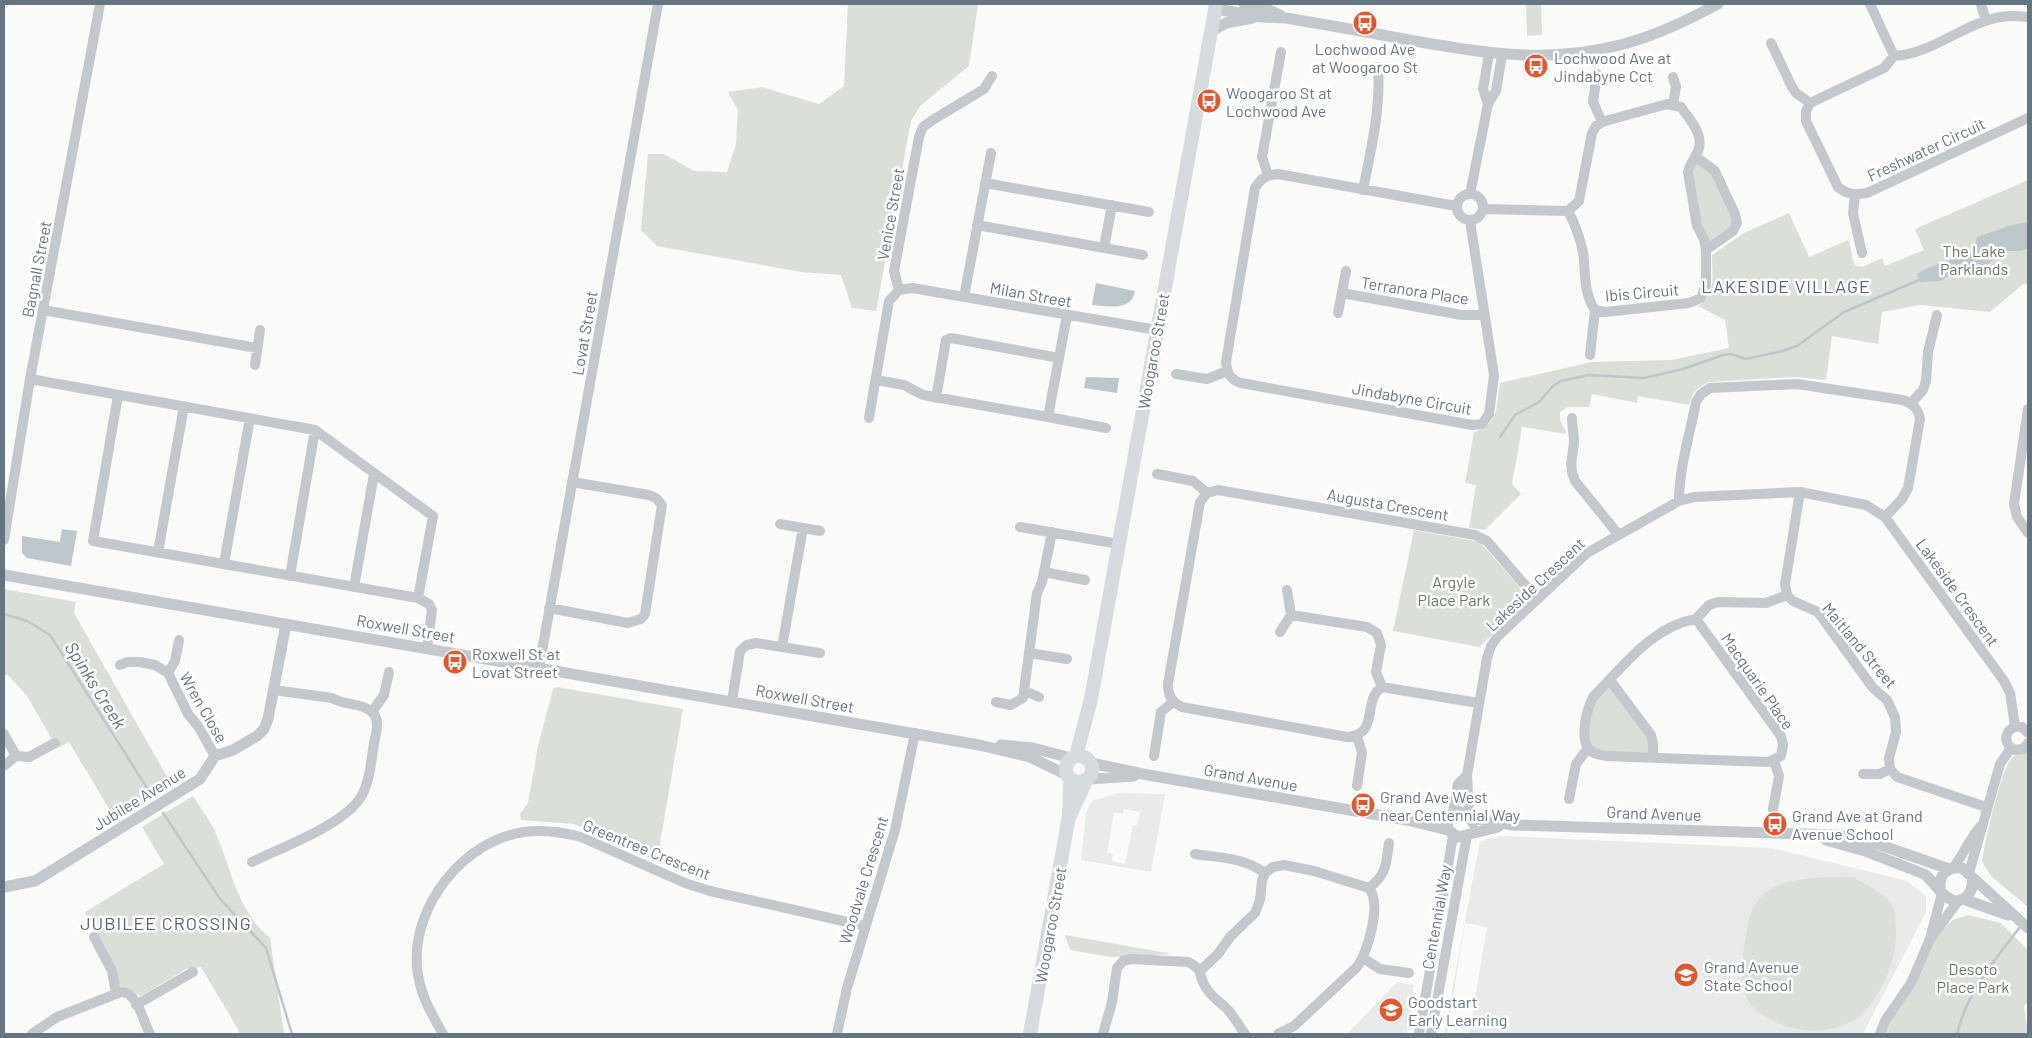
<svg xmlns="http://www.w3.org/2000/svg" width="2032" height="1038" viewBox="0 0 2032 1038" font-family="Barlow,sans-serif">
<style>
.built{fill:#e8e9e9;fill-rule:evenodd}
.green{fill:#dadfd7}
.water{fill:#bbc7cb}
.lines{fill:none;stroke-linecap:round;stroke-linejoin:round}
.stream{stroke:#bbc7cb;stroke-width:2.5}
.minor{stroke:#c3c8cc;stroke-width:10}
.tertiary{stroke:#c3c8cc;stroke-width:11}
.secondary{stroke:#d6dbdf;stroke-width:14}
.labels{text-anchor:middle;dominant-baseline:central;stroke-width:5;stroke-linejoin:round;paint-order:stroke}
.poi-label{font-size:16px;fill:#657683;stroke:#fff;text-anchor:start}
.street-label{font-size:16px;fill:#657683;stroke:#fff}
.park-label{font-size:16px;fill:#687a64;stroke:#fff}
.neighbourhood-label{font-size:18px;letter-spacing:1px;fill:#57646e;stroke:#fff}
.water-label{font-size:18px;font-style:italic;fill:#60757c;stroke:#fff}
</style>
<rect width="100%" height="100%" fill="#fafaf8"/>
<path class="built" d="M1118,793L1165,794L1151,872L1081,860L1086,813L1092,801ZM1124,809L1140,812L1137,825H1133L1125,864L1112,861L1113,854L1107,853L1114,812L1123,814Z
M1502,836L1772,848L1907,881L1926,896V912L1863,1034H1469L1487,927L1465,923L1447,1034H1444L1480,841Z
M1397,982L1414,985L1407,1034H1347Z"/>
<path class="green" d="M848,4H978L969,66L920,106L911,121L876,311L852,308L841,275L801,272L657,246L641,230L648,154H664L694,171L727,172L736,144L738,110L728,92L762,87L819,104L844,86Z
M1526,4H1541L1542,35L1527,36Z
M1695,156L1710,166L1737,223L1706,250L1690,165Z
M2028,180V285L2023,284L1990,312L1920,305L1882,312L1878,344L1832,336L1826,380L1794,377L1709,382C1698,387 1692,392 1689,405L1638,396L1637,403L1592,394L1589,407H1568L1560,412V420L1567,434L1522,427L1512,484L1521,494L1485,530L1469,528L1476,485L1465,483L1474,432C1500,424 1496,406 1500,383L1592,362L1671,360L1729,348L1725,320L1698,306C1717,295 1712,274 1712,255L1744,233L1789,213L1809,257L1848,240C1853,249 1850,256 1855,265L1862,267L1882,258L1885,266L1924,250L1915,229Z
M1414,530L1480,542L1530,599L1479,647L1393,631Z
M4,589L76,602L74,613L170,782L114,817L69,742L57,748L27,696L7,674L4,676Z
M1610,680L1651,735L1653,758L1606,756L1588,748L1589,705Z
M557,687L683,709L657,861L574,824L521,820L520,814L528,803L538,746L553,689Z
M2028,751V907L1991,876L1982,861C1985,843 2001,765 2014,756C2017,754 2024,753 2028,751Z
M193,796C200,807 208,818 214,829C231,866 236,910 270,938L284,1034H238L239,1031L201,967L186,969L141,996L120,986L115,971L85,912L164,864L142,827Z
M1852,877C1865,884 1883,892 1892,905C1895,909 1895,915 1895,920C1901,952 1881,1006 1850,1022C1828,1033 1803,1033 1780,1024C1769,1019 1756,1013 1749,1002C1740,985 1741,961 1745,943C1747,932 1748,915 1754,906C1773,874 1820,878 1852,877Z
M1968,915L2001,923L2028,950V1002L2024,1006L2028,1034H1881L1930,939L1953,920Z
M1065,935L1173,954L1110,957L1070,950Z"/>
<path class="water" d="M2028,222V248L2021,251H2002L1975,277L1956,272L1940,281L1920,282L1917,274C1935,262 1954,261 1974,251L1977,237L2012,225Z
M1096,283L1135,291C1131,312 1109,306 1092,305Z
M1086,377L1119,378L1117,393L1084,388Z
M62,529L77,531L71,566L27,558L22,553V536L60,542Z"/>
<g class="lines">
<path class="stream" d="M1500,437L1515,415L1539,402L1553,386L1561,381L1589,375L1644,378L1683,369L1723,355L1731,354L1746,359L1782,351L1797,346L1844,312L1919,280
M4,614L27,621L50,635L149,791
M163,813L220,899L266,948L292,1034
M1957,1034C1967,992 1994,961 2020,927"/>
<path class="minor" d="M1870,4L1894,56
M1981,4L1986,21
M2028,17C2019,16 2010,15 2001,17C1963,23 1933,54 1894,56L1884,68L1810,103L1806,111V121L1838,187C1848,195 1855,195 1867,193L2028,118
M1771,43L1792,87L1796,93L1810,103
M1597,74L1593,102L1602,122
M1488,104L1483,89L1489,54
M1667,104L1681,107C1689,119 1705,135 1698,151C1695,159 1690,163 1688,172L1697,226L1704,239L1706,250V285L1701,298L1689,303L1605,312L1595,310C1583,293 1586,273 1583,252C1580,238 1575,224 1568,211L1579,201L1592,133L1596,126L1602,122Z
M1673,104L1676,87L1673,77
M1695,156L1715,171L1735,214L1737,223L1733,231L1706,250
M1268,175L1262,157L1281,52
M985,183L1149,212
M1363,190C1371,149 1381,109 1378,67
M1457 207a13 13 0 1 1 26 0a13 13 0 1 1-26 0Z
M1470,194L1488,104L1496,91L1502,55
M1855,195L1853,213L1862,253
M1456,206L1278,174C1266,175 1261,178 1255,188L1226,362C1227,374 1230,379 1241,383L1472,425L1482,424L1489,414L1494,375L1470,221
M1483,209L1568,211
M977,225L1143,255
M1104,248L1112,205
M899,290L912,288L1157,330
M1342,293L1462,315H1484
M964,297L991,153
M43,310L257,348
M1338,313L1346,271
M1590,355L1595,310
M255,365L260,330
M1176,374L1207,379L1227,371
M30,379L315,430L433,516L418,598
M876,380L904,385L923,395L1048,417L1067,315
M118,395L93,541L418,598L429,604L432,610L427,648
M936,398L946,340L951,338L1059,358
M1911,403L1923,390L1926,381L1928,352L1937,315
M2028,409L2014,504L2017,517L2028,533
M1048,417L1106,428
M869,418L889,301L899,290L894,271L919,137L923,127L931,121L984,89L992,76
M1572,418C1572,426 1574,434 1574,442C1573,457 1568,466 1575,481L1618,534
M1157,474L1193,481L1207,493
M1800,492L1785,584L1787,595L1793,601L1818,612L1873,688L1887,700L1895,717L1896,732L1889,758L1890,769L1897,777L1986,807
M1679,501C1679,468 1690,434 1696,402L1701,394L1710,388L1797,384L1903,400C1913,404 1918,408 1920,419L1908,488L1902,499L1885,517
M780,524L820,531
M1020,527L1119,544
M4,540L30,379L100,4
M158,552L184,406
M224,564L250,418
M1044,572L1085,580
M290,576L315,430
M354,587L374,474
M549,608L628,623L641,619L645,614L662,505L656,498L649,495L572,482
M1291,615L1367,627L1377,633L1381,645L1376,672L1382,687
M1696,619L1781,736L1783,745L1781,756L1768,762L1606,756C1600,755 1592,754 1588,748C1580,735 1587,709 1593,697C1623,667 1652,626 1696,619Z
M1696,619L1709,605L1718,602L1766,603L1787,595
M1280,632L1291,615L1287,590
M782,647L803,528
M1029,653L1067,659
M120,665L127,662H140L155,665L168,673L188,714L198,726L215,756
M539,668L658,4
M168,673L175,661L179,640
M1610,680L1651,735L1653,744V758
M1025,691L1039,697
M732,701L740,651L747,645L756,643L820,653
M996,702L1011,705L1023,698L1037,593L1042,582L1052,532
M1478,703L1382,687C1361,701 1381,734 1347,737L1182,707C1171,701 1168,696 1168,684L1200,502L1207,493L1218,490L1475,535L1487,541L1537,599
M372,712L384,695L389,672
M2028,733L2022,727C2006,724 2000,743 2015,750L2023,749L2028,743
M4,734L16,756
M1154,756L1161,712L1173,702
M4,766L16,756L29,757L55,743
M1863,774H1880L1890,769
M1357,786L1362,753L1357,736
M1569,799L1576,764L1588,748
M1773,809L1779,776L1774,761
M1453,812L1458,784L1467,775
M1469,814L1467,775L1487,658L1491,646L1498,636L1587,553L1679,501L1694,497L1800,492L1866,505L1885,517L2004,681L2010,693L2015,726
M1195,854C1220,858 1243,857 1265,873
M252,862C280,848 347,824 362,795C370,780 371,761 374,743C376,733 381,719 371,711C361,703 343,705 332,698L274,690
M1953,868C1964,854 1969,839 1981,826
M1969,873L2000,764L2011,748
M1369,888C1387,874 1386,864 1389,843
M94,937L112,971L116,993
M1931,938L1958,901
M1363,958L1380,969L1409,973
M1201,970L1218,954L1230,937L1255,913L1260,900L1262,881L1265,873L1273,867L1284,865L1314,871L1369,888C1382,904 1368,951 1357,967L1294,1026L1278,1034
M136,1005L193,972
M32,1034L57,1017L121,992C138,992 143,1022 150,1034
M443,1034C431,1013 419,993 417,967C412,906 463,841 524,832C544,829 562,832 581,837L685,883L710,891L865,926
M837,1034L847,988L895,830L915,733
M1103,1034L1112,1002L1117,968L1123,961L1132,959L1188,962C1204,970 1198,974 1205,986C1210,996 1219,1001 1227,1009C1234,1016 1239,1026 1245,1034
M1419,1034L1453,836
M1431,1034L1467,835
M1880,1034L1885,1021L1911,983L1930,939L1942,893"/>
<path class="tertiary" d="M1244,4L1262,7L1280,15
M1216,9L1262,17L1286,18C1327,25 1368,32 1409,40C1484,53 1545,64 1620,45C1655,36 1686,21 1718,4
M1212,31L1226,23L1253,18
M4,575L979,745L1030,757L1067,775
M1001,745L1033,748L1071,758
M1091,763L1148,775L1407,820L1448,830L1458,837L1498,827
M1089,779L1134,776
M1472,818L1513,825L1837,835L1875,843L1949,869
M1448,830L1447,819L1457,811L1469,814L1473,823
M1826,840L1865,851L1924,874C1935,882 1941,897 1954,901C1967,901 1974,891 1972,878
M4,887L35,881L200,779L215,756L233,750L257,736L264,729L268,719L286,624
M1940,888C1939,874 1948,866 1962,868L2028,928
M1963,899L2008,915"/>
<path class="secondary" d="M1066 769a13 13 0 1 1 26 0a13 13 0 1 1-26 0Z
M1076,756L1091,699L1216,4
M1070,815L1086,781
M1030,1034L1069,816L1070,779"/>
</g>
<defs>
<symbol id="bus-disc" viewBox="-11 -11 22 22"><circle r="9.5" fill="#e4572e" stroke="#fff"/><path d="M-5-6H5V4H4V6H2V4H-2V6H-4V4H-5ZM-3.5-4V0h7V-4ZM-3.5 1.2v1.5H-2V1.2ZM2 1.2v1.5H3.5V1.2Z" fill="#fff"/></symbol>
<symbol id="school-disc" viewBox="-11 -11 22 22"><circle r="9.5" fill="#e4572e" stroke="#fff"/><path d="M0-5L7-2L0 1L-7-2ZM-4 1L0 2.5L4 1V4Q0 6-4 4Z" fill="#fff"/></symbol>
</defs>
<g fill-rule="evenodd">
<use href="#bus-disc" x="1351" y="9" width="28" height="28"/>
<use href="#bus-disc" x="1522" y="52" width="28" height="28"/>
<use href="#bus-disc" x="1195" y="87" width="28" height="28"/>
<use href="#bus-disc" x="441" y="648" width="28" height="28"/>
<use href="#bus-disc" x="1349" y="791" width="28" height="28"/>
<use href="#bus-disc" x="1761" y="810" width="28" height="28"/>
<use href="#school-disc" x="1672" y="961" width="28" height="28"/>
<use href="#school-disc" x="1377" y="996" width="28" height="28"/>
</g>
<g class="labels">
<g class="poi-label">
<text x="1365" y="48" text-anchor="middle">Lochwood Ave<tspan x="1365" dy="18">at Woogaroo St</tspan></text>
<text x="1554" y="57">Lochwood Ave at<tspan x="1554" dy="18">Jindabyne Cct</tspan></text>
<text x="1226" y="92">Woogaroo St at<tspan x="1226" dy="18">Lochwood Ave</tspan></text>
<text x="472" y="653">Roxwell St at<tspan x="472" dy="18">Lovat Street</tspan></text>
<text x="1380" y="796">Grand Ave West<tspan x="1380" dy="18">near Centennial Way</tspan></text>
<text x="1792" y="815">Grand Ave at Grand<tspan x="1792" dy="18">Avenue School</tspan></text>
<text x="1704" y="966">Grand Avenue<tspan x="1704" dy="18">State School</tspan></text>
<text x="1408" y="1001">Goodstart<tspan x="1408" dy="18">Early Learning</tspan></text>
</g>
<g class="street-label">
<text transform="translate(1926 149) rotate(-25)">Freshwater Circuit</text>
<text transform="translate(890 214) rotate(-80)">Venice Street</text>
<text transform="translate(36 269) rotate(-79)">Bagnall Street</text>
<text transform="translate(1415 290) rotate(9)">Terranora Place</text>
<text transform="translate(1642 292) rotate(-5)">Ibis Circuit</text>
<text transform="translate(1031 294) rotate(10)">Milan Street</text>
<text transform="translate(584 333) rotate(-80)">Lovat Street</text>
<text transform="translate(1153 351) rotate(-80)">Woogaroo Street</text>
<text transform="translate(1412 398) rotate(10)">Jindabyne Circuit</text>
<text transform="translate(1388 504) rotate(10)">Augusta Crescent</text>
<text transform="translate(1535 584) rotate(-43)">Lakeside Crescent</text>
<text transform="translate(1958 592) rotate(54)">Lakeside Crescent</text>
<text transform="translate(406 628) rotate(10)">Roxwell Street</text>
<text transform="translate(1860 645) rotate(50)">Maitland Street</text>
<text transform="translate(1758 681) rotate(55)">Macquarie Place</text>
<text transform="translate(805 698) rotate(10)">Roxwell Street</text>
<text transform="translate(204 707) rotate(60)">Wren Close</text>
<text transform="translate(1251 777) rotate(10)">Grand Avenue</text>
<text transform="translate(139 798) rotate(-32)">Jubilee Avenue</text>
<text transform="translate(1654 813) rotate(2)">Grand Avenue</text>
<text transform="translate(647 849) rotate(22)">Greentree Crescent</text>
<text transform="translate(863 880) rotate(-73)">Woodvale Crescent</text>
<text transform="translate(1436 917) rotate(-80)">Centennial Way</text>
<text transform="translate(1050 925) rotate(-80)">Woogaroo Street</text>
</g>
<g class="park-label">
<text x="1974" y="250">The Lake<tspan x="1974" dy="18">Parklands</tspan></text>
<text x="1454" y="581">Argyle<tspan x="1454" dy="18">Place Park</tspan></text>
<text x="1973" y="968">Desoto<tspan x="1973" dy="18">Place Park</tspan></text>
</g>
<g class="neighbourhood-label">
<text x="1786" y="286">LAKESIDE VILLAGE</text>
<text x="166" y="923">JUBILEE CROSSING</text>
</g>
<g class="water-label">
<text transform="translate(96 685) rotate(58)">Spinks Creek</text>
</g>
</g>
<rect width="2032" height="1038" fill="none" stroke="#657683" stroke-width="10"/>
</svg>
